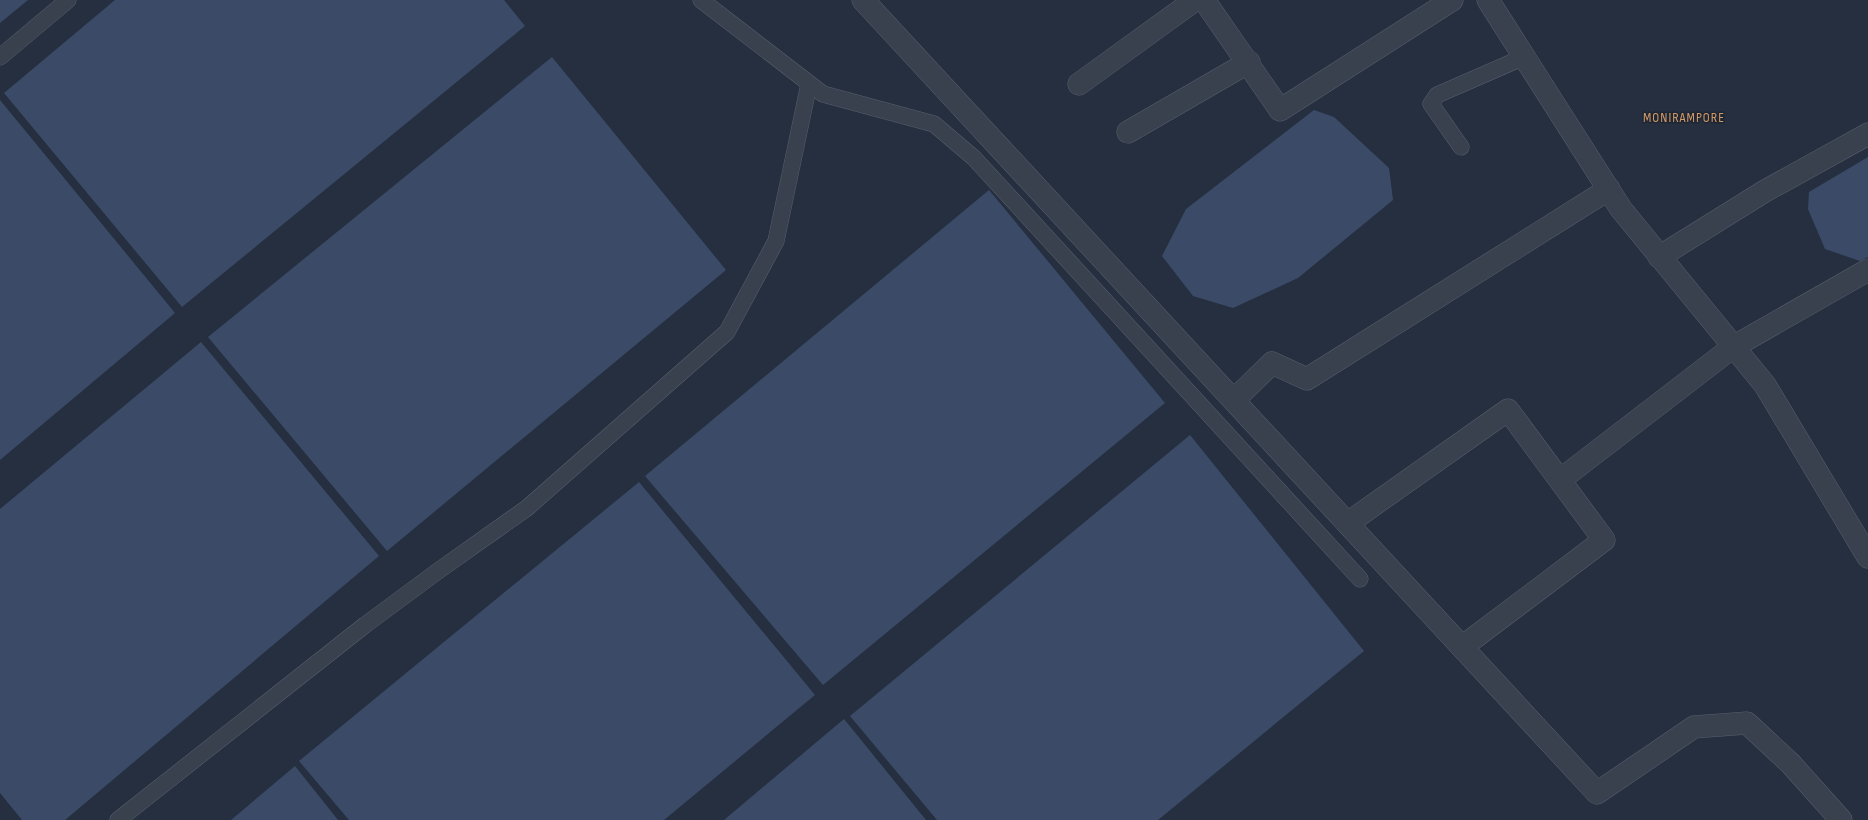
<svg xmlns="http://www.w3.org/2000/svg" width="1868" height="820" viewBox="0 0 1868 820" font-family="'Sofia Sans Condensed',sans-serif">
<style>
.water{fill:#3b4b67}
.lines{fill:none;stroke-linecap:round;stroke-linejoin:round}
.lane-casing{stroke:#575f6c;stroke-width:17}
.street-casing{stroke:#575f6c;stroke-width:23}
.lane{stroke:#39414f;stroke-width:16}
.street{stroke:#39414f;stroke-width:22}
.labels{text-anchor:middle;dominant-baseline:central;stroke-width:3;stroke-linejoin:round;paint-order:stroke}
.neighbourhood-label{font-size:14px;letter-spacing:1px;fill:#d39b67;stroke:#1e2634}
</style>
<rect width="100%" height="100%" fill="#252f3f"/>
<path class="water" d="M0,0H28L0,23Z
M115,0H504L525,26L182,307L4,93Z
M552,57L726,270L387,551L208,337Z
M0,100L175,313L0,460Z
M1314,110L1334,117L1389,168L1393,200L1298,278L1233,308L1193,296L1162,256L1186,209Z
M1868,157V257L1860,261L1825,249L1808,209L1809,192Z
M989,190L1165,403L823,685L645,476Z
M201,342L379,556L65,820H22L0,793V509Z
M1190,435L1364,651L1158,820H937L850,716Z
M639,482L815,695L664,820H349L299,761Z
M844,719L926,820H724Z
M295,766L338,820H231Z"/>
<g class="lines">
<defs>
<path id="lane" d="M701,0L823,94L934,124L974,158L1360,579
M0,57L68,0
M1461,147L1431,104L1437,95L1524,57
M118,820L365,625L438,571L527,508L727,332L776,241L809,84"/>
<path id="street" d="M863,0L1597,793L1694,727L1747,723L1791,764L1841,820
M1204,0L1280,110L1452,0
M1488,0L1621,209L1765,385L1868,557
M1079,84L1195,0
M1128,132L1249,62
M1659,257L1765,191L1868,134
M1234,400L1272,363L1307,379L1609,189
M1560,480L1733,347L1868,270
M1348,523L1508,410L1604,540L1462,647"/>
</defs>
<use href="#lane" class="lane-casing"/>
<use href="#street" class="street-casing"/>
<use href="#lane" class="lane"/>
<use href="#street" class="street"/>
</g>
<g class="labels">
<g class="neighbourhood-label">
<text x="1684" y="117">MONIRAMPORE</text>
</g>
</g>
</svg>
